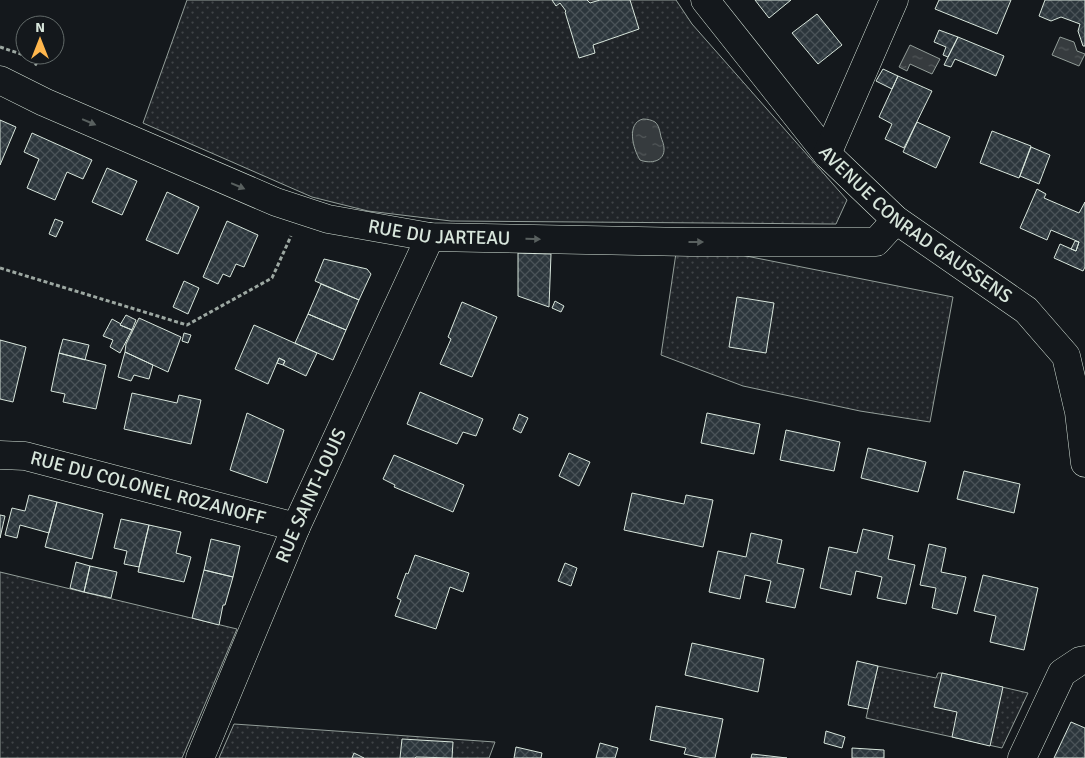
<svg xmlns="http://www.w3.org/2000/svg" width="1085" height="758" viewBox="0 0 1085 758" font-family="Signika,sans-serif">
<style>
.grass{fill:url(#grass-dots);stroke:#939e99}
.water{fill:url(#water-ripples);stroke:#939e99}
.building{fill:url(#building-cross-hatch);stroke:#d8e6dc}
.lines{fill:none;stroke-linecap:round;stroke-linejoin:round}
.minor-casing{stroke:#d8e6dc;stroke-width:29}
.path{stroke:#9da8a2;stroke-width:3;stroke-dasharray:4 2.5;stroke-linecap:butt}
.minor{stroke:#14181c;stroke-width:28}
.oneway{fill:#59605f}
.labels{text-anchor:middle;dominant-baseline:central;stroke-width:4;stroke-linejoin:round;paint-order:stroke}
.street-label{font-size:19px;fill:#d8e6dc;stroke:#14181c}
</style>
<defs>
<pattern id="grass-dots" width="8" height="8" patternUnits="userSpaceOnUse" patternTransform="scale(1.25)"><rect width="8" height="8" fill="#202428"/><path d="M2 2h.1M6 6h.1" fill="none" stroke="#404447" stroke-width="1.8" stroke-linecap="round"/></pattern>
<pattern id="water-ripples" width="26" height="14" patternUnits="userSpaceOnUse" patternTransform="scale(1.25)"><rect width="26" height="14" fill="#363b3e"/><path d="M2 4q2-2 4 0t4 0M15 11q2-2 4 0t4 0" fill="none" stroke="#525759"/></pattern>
<pattern id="building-cross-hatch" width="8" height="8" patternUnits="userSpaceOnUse" patternTransform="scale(1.25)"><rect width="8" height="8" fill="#2c363c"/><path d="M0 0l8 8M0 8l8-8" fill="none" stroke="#4a5358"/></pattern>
</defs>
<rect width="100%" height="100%" fill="#14181c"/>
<path class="grass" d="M187,0H676L692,24L847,200L836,224L451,221L368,211L312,197L143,123Z
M676,253H731L953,297L930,422L860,411L743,386L661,355Z
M0,572L237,629L182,758H0Z
M878,666L936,678L938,673H942L1028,693L1002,748L866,718Z
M234,724L495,742L489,758H219Z"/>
<path class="water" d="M1060,37L1074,42L1077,51L1085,54L1079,66L1052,55Z
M910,45L940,59L932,74L910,64L907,71L899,67Z
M643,119C647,119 652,120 655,122C659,125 660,132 661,137C662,140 664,145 664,148C665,162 650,164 640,160C633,149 626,123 643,119Z"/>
<path class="building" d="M552,0H587L590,3L600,0H630L639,29L593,45L595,53L579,58L565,12L566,11L560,3L556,6Z
M755,0H791L769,18Z
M939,0H1011L997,34L935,9Z
M1045,0H1085V46H1083L1078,31L1080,24L1061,17L1051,21L1039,16Z
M817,14L842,45L818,64L792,33Z
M939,30L958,37L948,57L943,55L946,47L934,42Z
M958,37L1004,56L996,76L955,59L951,67L944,65Z
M883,69L898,76L892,89L876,81Z
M898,76L932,91L904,148L885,139L892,124L879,117Z
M0,120L16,127L0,165Z
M917,122L950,137L936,168L903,152Z
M992,131L1031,146L1019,178L980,163Z
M32,133L92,160L83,179L67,172L55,200L27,188L39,159L24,152Z
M1031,147L1050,155L1039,184L1020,176Z
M107,168L137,181L122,215L92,202Z
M1037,189L1046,194L1044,198L1079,213L1085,202V267L1083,271L1054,258L1060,244L1076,251L1079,242L1051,230L1047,240L1020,228Z
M167,192L199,207L178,254L146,240Z
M55,219L63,222L56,237L49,234Z
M227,221L258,235L244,267L236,264L230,277L223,274L218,284L203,277Z
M1075,241L1079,242L1076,251L1071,249Z
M518,253L551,254L549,307L518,296Z
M324,259L367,269L371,274L359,300L315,281Z
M184,281L199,288L188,314L173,307Z
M321,284L359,300L346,330L308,314Z
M737,297L774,303L766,353L729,347Z
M555,301L564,306L561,312L552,308Z
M462,302L497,317L472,377L440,364L451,339L448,337Z
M308,314L346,330L333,360L295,343Z
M126,315L136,320L132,330L120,325Z
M139,318L181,337L168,372L125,352L126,344Z
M112,319L121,324L120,325L132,330L120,353L110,347L113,340L103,336Z
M254,325L317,353L306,376L283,365L285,361L279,358L268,384L235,369Z
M184,333L191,335L188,343L182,341Z
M63,339L89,345L85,360L59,353Z
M0,340L26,347L13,402L0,399Z
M125,352L153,365L149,379L134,375L131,381L118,377Z
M59,353L106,365L96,409L63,402L65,394L51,391Z
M279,358L285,361L283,365L277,363Z
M420,392L483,419L476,436L463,432L457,444L407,424Z
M132,393L177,403L179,395L201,400L191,444L124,429Z
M247,413L284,430L267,483L230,470Z
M707,413L760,424L754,454L701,443Z
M519,414L528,418L521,433L513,429Z
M786,430L840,442L834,471L780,460Z
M868,448L926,462L918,492L861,478Z
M569,453L590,462L579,486L559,476Z
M394,455L464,485L453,512L394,487L395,485L383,479Z
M964,471L1020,484L1014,513L957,499Z
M632,493L684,504L686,495L713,500L703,547L624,530Z
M29,495L57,502L49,533L20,525L17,538L5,535L12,508L25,511Z
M57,502L103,514L92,559L45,547Z
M0,515L5,516L0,538Z
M121,519L149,525L139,567L124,564L127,551L114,548Z
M149,525L181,532L176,553L191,557L184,582L138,572Z
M863,529L893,536L888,559L915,565L906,604L877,598L882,577L856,571L851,595L820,588L829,547L857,553Z
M751,533L782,540L777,563L804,569L795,608L766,602L771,581L745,575L740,599L709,592L718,551L746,557Z
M211,539L240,546L233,577L204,570Z
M929,544L946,548L941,572L966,577L957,614L932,608L936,588L920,585Z
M415,555L469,573L463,592L450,587L436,629L395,616L401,600L397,598L406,573L408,574Z
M76,562L90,566L84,592L70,588Z
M565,563L577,568L571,586L558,581Z
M90,566L117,572L111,598L84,592Z
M204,570L233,577L225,605H223L219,625L192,618Z
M983,575L1038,588L1024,650L990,642L996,616L974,611Z
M692,643L764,659L758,692L685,675Z
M857,661L878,666L868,709L848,705Z
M942,673L1003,687L990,746L952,737L957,712L934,707Z
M656,706L723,719L715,758H703L684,754L686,748L650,740Z
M1071,722L1085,728V758H1054Z
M826,731L845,737L842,748L824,743Z
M402,739L453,742L452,758L416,757L415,758H400Z
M600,743L618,748L615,758H596Z
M516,747L542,753L541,758H514Z
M852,748L884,750V758H852Z
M354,753L364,758H352Z
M752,754L787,758H751Z"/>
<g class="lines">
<defs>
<g id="minor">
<path id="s1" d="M705,0L827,154L896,220L1026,310L1066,356L1079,412L1085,463"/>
<path id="s2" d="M0,80L44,102L276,202L328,219L430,237L690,242H876L896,220"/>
<path d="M827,154L894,0"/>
<path id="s3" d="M0,455L25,456L296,527"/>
<path id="s4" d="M200,758L296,527L430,237"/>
<path d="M1022,758L1062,673L1080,661L1085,660"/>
</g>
</defs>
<use href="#minor" class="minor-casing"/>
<path class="path" d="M0,47L21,54L37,65
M0,268L187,325L272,278L291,236"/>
<use href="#minor" class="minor"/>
</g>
<defs><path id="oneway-solid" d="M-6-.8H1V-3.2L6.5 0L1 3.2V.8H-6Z" transform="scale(1.25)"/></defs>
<g class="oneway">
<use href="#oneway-solid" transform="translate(89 122) rotate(23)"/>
<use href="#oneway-solid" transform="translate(238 186) rotate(23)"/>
<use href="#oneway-solid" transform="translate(533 239) rotate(1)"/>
<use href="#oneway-solid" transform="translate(696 242)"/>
</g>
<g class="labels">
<g class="street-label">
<text stroke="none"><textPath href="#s1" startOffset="310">AVENUE CONRAD GAUSSENS</textPath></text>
<text stroke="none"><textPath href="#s2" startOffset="469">RUE DU JARTEAU</textPath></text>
<text stroke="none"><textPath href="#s3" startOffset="152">RUE DU COLONEL ROZANOFF</textPath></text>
<text stroke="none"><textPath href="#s4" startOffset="285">RUE SAINT-LOUIS</textPath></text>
</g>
</g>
<g transform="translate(40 40)"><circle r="24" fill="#14181c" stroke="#626a69"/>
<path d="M0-4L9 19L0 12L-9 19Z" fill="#ffb74d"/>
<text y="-8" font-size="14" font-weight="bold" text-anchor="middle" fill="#d8e6dc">N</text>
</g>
</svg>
